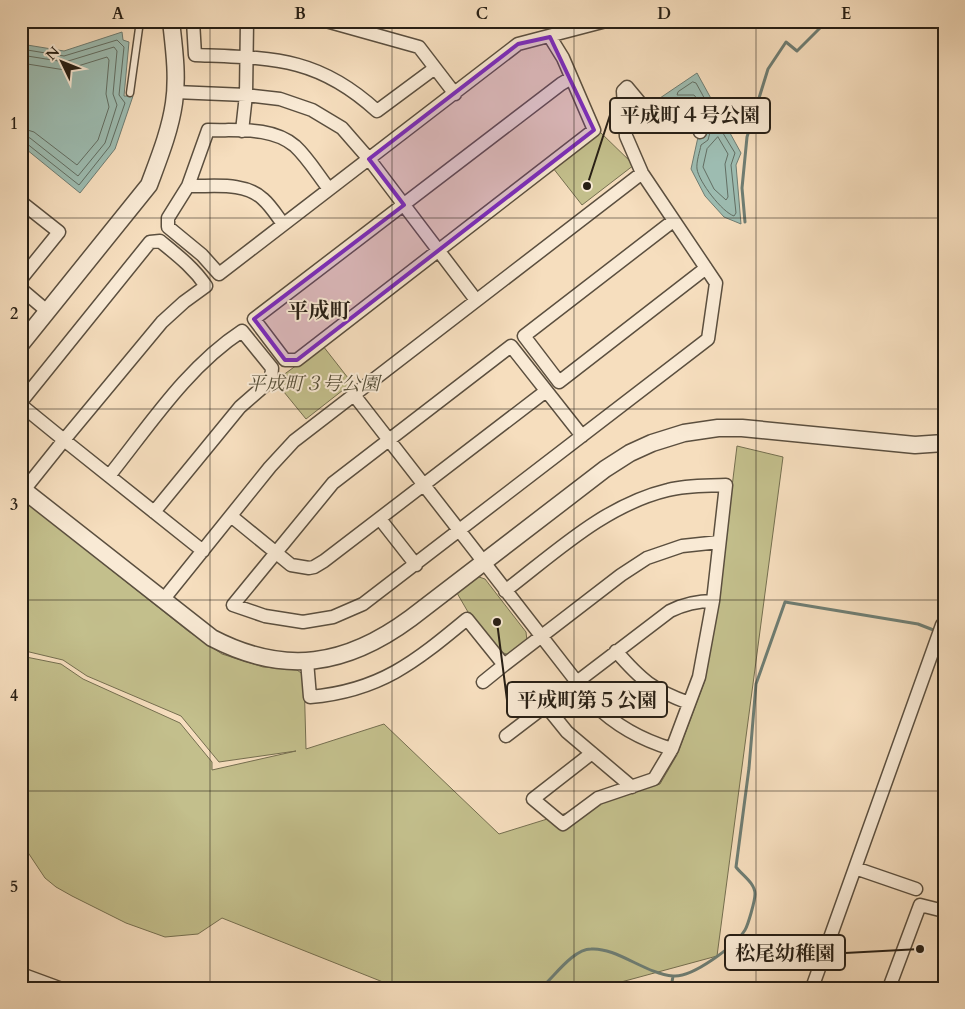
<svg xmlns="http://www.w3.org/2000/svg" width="965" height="1009" viewBox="0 0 965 1009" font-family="Cardo,'Noto Serif JP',serif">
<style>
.green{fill:#c3bf8c;stroke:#756f50}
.water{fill:#9dbcb1;stroke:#6e7d73}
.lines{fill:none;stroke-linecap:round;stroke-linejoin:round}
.shore{stroke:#626e63;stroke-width:1}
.stream{stroke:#6e7d73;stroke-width:3}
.service-casing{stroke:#5b4f3f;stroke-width:9}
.minor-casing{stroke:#5b4f3f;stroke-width:15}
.tertiary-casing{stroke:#5b4f3f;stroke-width:19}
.service{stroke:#f9ead5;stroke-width:6}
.minor{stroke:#f9ead5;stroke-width:12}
.tertiary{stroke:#f9ead5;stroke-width:16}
.marked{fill:#7b2cbf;fill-opacity:0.2;stroke:#7b2cbf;stroke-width:4;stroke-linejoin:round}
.grid{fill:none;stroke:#271f15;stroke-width:1;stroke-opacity:0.55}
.labels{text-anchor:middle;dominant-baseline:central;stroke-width:4;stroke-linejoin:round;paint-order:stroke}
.park-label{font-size:19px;font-style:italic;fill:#564f39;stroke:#f9ead5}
.quarter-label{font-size:21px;font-weight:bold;fill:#271f15;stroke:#f9ead5}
.leader{fill:none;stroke:#271f15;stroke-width:2}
.callout-dot{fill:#271f15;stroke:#f9ead5;stroke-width:2}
.callout{fill:#f9ead5;stroke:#271f15;stroke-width:2}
.callout-label{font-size:20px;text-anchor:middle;font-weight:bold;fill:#271f15}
.neatline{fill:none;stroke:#271f15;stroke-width:2}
.grid-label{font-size:16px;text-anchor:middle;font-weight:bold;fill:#271f15}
</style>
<rect width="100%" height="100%" fill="#f6debe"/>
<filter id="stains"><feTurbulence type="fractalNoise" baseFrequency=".004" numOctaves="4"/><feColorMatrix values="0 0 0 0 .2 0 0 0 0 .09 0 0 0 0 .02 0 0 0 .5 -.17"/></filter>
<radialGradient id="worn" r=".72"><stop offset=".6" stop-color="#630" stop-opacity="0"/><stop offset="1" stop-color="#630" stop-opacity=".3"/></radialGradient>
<path class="green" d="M600,132L634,165L582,205L553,168Z
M323,346L352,383L306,419L275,381Z
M737,446L783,457L717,956L599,988H398L222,918L198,934L165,937L126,923L72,896L56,887L45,878L21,842V656L61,664L83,679L180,723L212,762V770L296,751L219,762L181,716L87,676L63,660L21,650V498L188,631L222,654L263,667L297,670L304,675L306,749L384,724L499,834L660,784L677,755L705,680L717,610Z
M476,576L485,579L526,632L527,641L510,655L500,652L468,612L457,593Z"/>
<path class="water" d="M122,32L123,40L129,42L124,96H133L115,149L80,193L21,145V44L64,51Z
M697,73L741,153L736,165L741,224L724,217L705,196L691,169L698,137L704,138L708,120L693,100L663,104L660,98Z"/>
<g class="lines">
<path class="shore" d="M21,49L64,56L117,40L124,47L119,95L125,103L110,146L79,185L26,143L21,142
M21,55L65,62L114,47L117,51L113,94L117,105L105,143L78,176L30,138L21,135
M21,63L65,70L107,57L109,60L106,94L109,107L98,140L77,165L34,132L21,128
M693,82L696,83L707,103L706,106H703L694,95H677L678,92Z
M715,120L735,153L731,165L736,213L734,216C722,212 699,182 697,169C696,162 700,151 701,145L708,140L713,121Z
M718,137L728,154L725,164L728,197L726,200L714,189L703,167L707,149Z"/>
<path class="stream" d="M745,222L742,188L747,137L768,69L786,42L797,51L827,21
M541,988C554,977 573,949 591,949C616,947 646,974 673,976C692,978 735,946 745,930C748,925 755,901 755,894C755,883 742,875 736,867L749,768L756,684L785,602L918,624L936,631
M671,988L673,976"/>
<defs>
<path id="service" d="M130,93L140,21"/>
<path id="minor" d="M193,21L195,55C271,58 317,56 377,111L435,68
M326,21L419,47L455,94
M550,37L563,58L594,130L297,360H285L254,319L561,84L571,78
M175,92L246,95L280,99L312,110L342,128L369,159L476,300
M242,131L246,95L247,21
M188,186C212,187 244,181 263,199C271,206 277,216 283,224
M329,189C318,175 308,158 295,146C271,126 237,131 208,130L188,186L168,218V227L202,255L219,274L518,44L606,21
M21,202L59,232L21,279
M673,221L524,336L559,382L706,268
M21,289L47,311
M354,395L594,704C617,727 642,740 672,749
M21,402L150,242L160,241C177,255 193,267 206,286L184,302L162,322L64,440L21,405
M582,436L511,346L333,483L233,605L265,616L303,622L333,617L363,604L708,339L716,283L642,173L626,136L623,91L627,87L647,111L652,113L689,106L702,120L700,132
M109,476C149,426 187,367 242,331L272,368L271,380L240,407L154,512
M24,490L64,440L203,551
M231,516L291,565L309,568L314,567L324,561L546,391
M380,519L416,565
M505,591C556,552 605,505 668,490C687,485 706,486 726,485L713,601L699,677L672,749L654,779L598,798L563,824L533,799L592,753
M163,600L270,467L294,441L642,173
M616,651C641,680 653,690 689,703
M307,661L310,697C380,691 415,662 467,619L504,665L621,575L647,558L682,546L719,542
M483,682L504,665
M546,706L567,732L632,787
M506,736L670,611C684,604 697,601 713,601
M855,868L916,889
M21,974L59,988
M812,988L942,625H944
M889,988L920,905L944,911"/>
<path id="tertiary" d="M21,344L149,185C159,158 170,131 174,103C178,76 174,48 171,21
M21,488L212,638C285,676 346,666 411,618L605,469L630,453L652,443L684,433L718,428H742L915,445L944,443"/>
</defs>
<use href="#service" class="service-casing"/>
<use href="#minor" class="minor-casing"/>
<use href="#tertiary" class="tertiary-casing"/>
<use href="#service" class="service"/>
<use href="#minor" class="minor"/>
<use href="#tertiary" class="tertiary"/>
</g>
<path class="marked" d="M550,37L594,130L297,360H285L254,319L404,205L369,159L518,44Z"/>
<path class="grid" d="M210,21V988M392,21V988M574,21V988M756,21V988M21,218H944M21,409H944M21,600H944M21,791H944"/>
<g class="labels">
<g class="park-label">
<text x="313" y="384">平成町３号公園</text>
</g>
<g class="quarter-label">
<text x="319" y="311">平成町</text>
</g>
</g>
<path class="leader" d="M587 186L610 115M497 622L507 700M920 949L845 953"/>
<g class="callout-dot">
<circle cx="587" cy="186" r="5"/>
<circle cx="497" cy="622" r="5"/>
<circle cx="920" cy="949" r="5"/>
</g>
<g class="callout">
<rect x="610" y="98" width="160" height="35" rx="5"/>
<rect x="507" y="682" width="160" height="35" rx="5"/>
<rect x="725" y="935" width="120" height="35" rx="5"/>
</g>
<g class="callout-label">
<text x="690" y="122">平成町４号公園</text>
<text x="587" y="707">平成町第５公園</text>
<text x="785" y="960">松尾幼稚園</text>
</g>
<rect width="965" height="1009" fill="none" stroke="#f6debe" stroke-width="55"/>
<g transform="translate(62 62) rotate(313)" stroke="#f9ead5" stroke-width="4" paint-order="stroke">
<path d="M0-4L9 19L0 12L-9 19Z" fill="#271f15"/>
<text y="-8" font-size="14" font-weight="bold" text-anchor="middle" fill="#271f15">N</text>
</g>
<rect x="28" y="28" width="910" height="954" class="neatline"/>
<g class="grid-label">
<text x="118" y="19">A</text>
<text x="300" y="19">B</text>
<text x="482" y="19">C</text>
<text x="664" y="19">D</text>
<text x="846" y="19">E</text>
<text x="14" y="129">1</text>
<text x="14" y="319">2</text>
<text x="14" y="510">3</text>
<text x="14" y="701">4</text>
<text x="14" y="892">5</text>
</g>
<rect width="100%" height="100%" filter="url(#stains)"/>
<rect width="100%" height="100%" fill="url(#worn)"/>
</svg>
